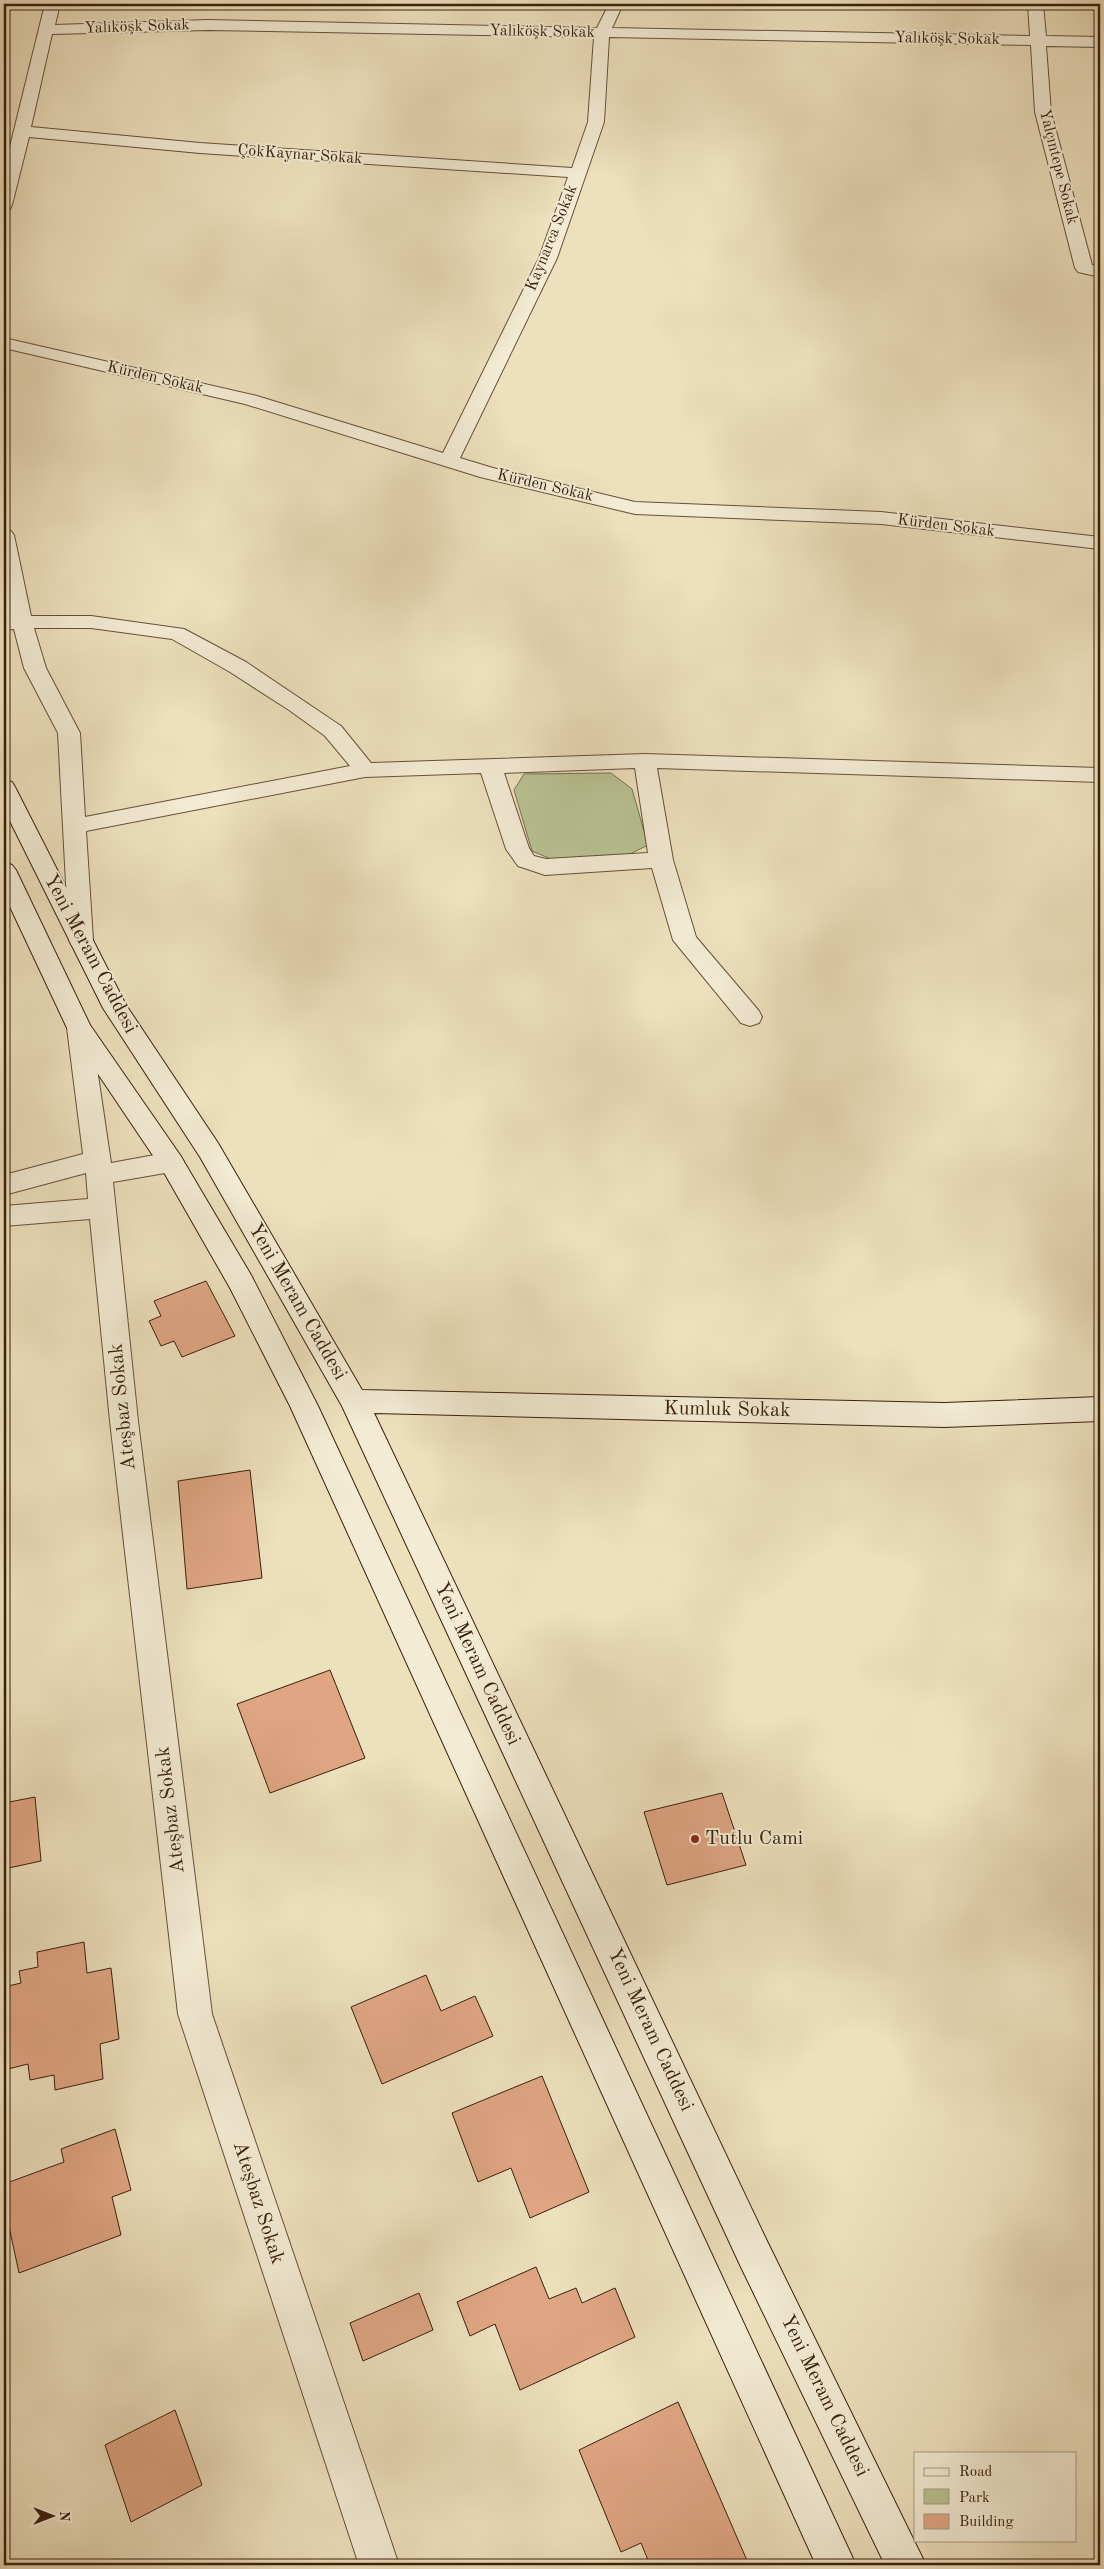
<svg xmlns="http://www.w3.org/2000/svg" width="1104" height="2569" viewBox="0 0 1104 2569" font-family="'Old Standard TT',serif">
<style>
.green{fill:#b8c292;stroke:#787150}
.building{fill:#e0a684;stroke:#39200d}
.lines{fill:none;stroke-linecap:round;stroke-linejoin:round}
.street-casing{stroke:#665039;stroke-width:2}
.secondary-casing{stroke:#39200d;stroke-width:2}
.street{fill:#f3ebd4;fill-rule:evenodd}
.secondary{fill:#f3ebd4;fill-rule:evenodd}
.poi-dot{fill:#8f2418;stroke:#f3ebd4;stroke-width:2}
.labels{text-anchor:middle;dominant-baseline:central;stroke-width:4;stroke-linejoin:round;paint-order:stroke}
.far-street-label{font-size:16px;fill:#39200d;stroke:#f3ebd4}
.street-label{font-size:20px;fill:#39200d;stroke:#f3ebd4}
.poi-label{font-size:20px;fill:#39200d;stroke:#f3ebd4;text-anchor:start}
</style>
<rect width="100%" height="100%" fill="#ede0bd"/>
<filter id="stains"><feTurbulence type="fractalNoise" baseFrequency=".004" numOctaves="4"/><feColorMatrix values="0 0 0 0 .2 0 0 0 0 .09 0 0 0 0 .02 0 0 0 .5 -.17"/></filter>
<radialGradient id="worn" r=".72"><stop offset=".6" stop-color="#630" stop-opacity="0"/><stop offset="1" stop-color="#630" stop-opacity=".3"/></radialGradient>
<path class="green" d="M611,773L632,789L648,845L628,855L551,859L532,851L514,790L524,774Z"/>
<path class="building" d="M206,1281L235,1336L182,1357L174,1341L161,1346L149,1321L161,1316L154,1301Z
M250,1470L262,1578L187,1589L178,1481Z
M330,1670L365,1758L270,1793L237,1704Z
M722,1793L746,1865L667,1885L644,1812Z
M35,1797L41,1861L4,1869V1803Z
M84,1942L87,1973L111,1968L119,2039L100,2044L103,2079L55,2090L54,2075L30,2080L28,2064L4,2070V1987L21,1983L19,1971L38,1967L37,1952Z
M426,1975L441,2011L475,1996L493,2036L382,2084L351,2007Z
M542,2076L589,2192L530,2218L511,2168L478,2182L452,2113Z
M115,2129L131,2190L112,2197L121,2235L19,2273L4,2203V2184L64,2162L61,2149Z
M536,2267L549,2299L576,2288L582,2303L615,2288L635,2337L520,2390L495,2324L470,2336L457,2302Z
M419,2293L433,2330L363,2361L350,2323Z
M678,2402L719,2496L749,2565H650L641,2543L621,2552L579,2450Z
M175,2410L202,2485L131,2522L105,2445Z"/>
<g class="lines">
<defs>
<path id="street" d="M45,4H60L55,25L208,20L597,28L609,4H623L612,28L1030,36L1028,4H1043L1046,36L1100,37V47L1046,46L1051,112L1092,265L1100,267V277L1078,272L1075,268L1035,112L1031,45L609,37L604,122L557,258L460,458L493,468L635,502L881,512L1100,537V549L881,524L635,514L480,477L245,404L4,348V338L257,396L443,453L539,258L568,177L200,153L29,137L12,205L10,209L4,210V171ZM208,30L594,37L588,122L572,168L200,143L31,127L52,34Z
M4,529L11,531L14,535L31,616H91L184,629L246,662L341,726L371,763L645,754L1100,768V782L657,768L673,860L696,937L759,1011L762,1017L759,1023L750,1026L741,1023L673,940L652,868L545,875L518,866L506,849L481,773L365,777L86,831L93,940L90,946L81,948L72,946L69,940L58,733L24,668L14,629L4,630V618L10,617L4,584ZM34,628H91L172,639L230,672L289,710L325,736L350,766L85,817L80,733L46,668ZM635,768L648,853L546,859L534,856L529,848L504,773Z
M79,1019L88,1022L91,1028L111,1163L171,1152L180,1155L184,1162L180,1169L171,1172L113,1182L138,1421L212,2014L399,2565H359L178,2014L110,1421L90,1219L4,1226V1206L88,1199L86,1173L4,1195V1175L83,1154L67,1028L70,1022Z"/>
<path id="secondary" d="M4,780L12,782L15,787L126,1005L218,1143L362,1390L944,1403L1100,1397V1421L944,1427L374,1413L766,2239L926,2565H885L740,2265L342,1406L200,1157L103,1008L4,809Z
M4,862L12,865L16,870L90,1025L180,1155L251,1275L318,1406L856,2565H816L290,1406L230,1288L162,1169L67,1028L4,894Z"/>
</defs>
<use href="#street" class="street-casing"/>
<use href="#secondary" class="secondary-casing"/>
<use href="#street" class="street"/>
<use href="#secondary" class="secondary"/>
</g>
<circle class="poi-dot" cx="695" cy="1839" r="5"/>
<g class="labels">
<g class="far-street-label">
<text transform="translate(137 27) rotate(-2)">Yalıköşk Sokak</text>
<text transform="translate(542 32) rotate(1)">Yalıköşk Sokak</text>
<text transform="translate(947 39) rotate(1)">Yalıköşk Sokak</text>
<text transform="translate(300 155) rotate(4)">ÇokKaynar Sokak</text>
<text transform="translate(1058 167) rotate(76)">Yalçıntepe Sokak</text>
<text transform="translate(552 238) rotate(-68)">Kaynarca Sokak</text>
<text transform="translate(155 378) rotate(13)">Kürden Sokak</text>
<text transform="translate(545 486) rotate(13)">Kürden Sokak</text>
<text transform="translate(946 526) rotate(7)">Kürden Sokak</text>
</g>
<g class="street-label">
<text transform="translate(90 954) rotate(62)">Yeni Meram Caddesi</text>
<text transform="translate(297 1302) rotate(60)">Yeni Meram Caddesi</text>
<text transform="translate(123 1407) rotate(-96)">Ateşbaz Sokak</text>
<text transform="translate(727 1410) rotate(1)">Kumluk Sokak</text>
<text transform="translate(477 1664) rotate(65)">Yeni Meram Caddesi</text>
<text transform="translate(171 1810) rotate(-97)">Ateşbaz Sokak</text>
<text transform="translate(650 2030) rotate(65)">Yeni Meram Caddesi</text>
<text transform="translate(258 2203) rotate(72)">Ateşbaz Sokak</text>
<text transform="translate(824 2396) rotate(64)">Yeni Meram Caddesi</text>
</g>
<g class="poi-label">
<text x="705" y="1839">Tutlu Cami</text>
</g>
</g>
<rect width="1104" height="2569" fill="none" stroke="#ede0bd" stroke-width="20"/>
<rect x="5" y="5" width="1094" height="2559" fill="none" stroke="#39200d" stroke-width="2.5"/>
<rect x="10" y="10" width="1084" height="2549" fill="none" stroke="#39200d"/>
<rect x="914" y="2452" width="162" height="90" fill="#f3ebd4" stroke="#a99a84"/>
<rect x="924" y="2468" width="25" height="8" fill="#f3ebd4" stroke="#a99a84"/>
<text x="959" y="2476" font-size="15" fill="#39200d">Road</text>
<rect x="924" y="2489" width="25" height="15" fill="#b8c292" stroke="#a99a84"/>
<text x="959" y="2502" font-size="15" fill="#39200d">Park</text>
<rect x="924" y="2514" width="25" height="15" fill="#e0a684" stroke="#a99a84"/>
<text x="959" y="2526" font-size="15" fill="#39200d">Building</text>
<g transform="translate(52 2516) rotate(90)" stroke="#f3ebd4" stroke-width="4" paint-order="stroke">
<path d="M0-4L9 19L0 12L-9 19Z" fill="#39200d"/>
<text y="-8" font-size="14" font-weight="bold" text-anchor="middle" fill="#39200d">N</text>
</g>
<rect width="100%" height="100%" filter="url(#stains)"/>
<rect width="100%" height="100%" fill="url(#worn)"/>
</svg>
